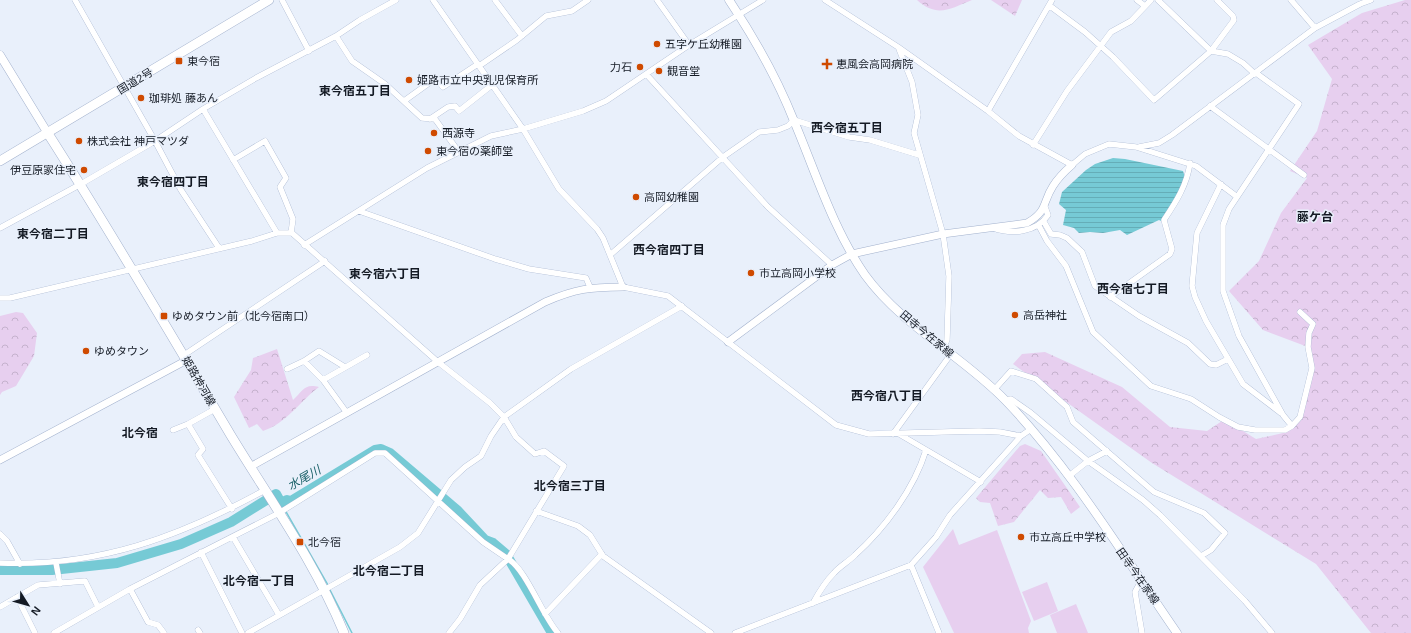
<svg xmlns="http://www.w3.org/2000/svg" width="1411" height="633" viewBox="0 0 1411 633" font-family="Arial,'Noto Sans JP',sans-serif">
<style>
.forest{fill:url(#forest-crowns)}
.pitch{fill:#e7cfef}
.water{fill:url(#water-rules)}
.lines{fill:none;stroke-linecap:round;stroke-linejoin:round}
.stream{stroke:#76cad5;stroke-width:1.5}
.river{stroke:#76cad5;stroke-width:10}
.minor-casing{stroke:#a2b1cd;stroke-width:6}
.tertiary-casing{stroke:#a2b1cd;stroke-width:8}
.secondary-casing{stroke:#a2b1cd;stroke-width:9}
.primary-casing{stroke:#a2b1cd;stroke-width:10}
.trunk-casing{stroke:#a2b1cd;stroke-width:10}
.minor{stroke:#fff;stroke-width:5.5}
.tertiary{stroke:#fff;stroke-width:7}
.secondary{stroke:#fff;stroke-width:8}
.primary{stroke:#fff;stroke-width:9}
.trunk{stroke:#fff;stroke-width:9}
.poi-dot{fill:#cf4a00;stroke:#e9f0fb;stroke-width:1.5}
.labels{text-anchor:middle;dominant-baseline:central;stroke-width:3;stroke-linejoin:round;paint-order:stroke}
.poi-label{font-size:11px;fill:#141a24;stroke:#e9f0fb;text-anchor:start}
.street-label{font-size:11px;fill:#141a24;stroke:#e9f0fb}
.neighbourhood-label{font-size:12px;font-weight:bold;fill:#141a24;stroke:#e9f0fb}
.water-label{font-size:12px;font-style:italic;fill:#185f67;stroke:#e9f0fb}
</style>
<defs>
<pattern id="forest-crowns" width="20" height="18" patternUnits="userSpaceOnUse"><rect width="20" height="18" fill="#e7cfef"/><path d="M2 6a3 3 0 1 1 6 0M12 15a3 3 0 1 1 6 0" fill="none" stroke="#c5b1cd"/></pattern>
<pattern id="water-rules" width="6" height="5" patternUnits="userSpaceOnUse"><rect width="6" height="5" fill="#76cad5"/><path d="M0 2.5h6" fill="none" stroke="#65adb7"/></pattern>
</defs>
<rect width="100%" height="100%" fill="#e9f0fb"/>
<path class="forest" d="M917,0H972C950,9 937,18 917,0Z
M991,0H1022L1015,16Z
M1405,0H1411V633H1371L1316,564L1152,463L1013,364L1022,354L1045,352L1122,387L1170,427L1207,431L1222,421L1230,423L1256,439L1283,433L1301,413L1311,380L1308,347L1263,330L1229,291L1259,261L1281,213L1307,178L1290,171L1317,131L1332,79L1308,45L1362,13Z
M16,312L23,313L37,333L34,356L16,386L2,392L0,395V316Z
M277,349L293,400C303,391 304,383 319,387C300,401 287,423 263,431L257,424L249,428L234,397L251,370L253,358Z
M1025,444L1041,451L1080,507L1071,514L1061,497L1048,498L1040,490L1014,522L998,526L990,503L980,502L976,498L1020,446Z"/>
<path class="pitch" d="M953,529L959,545L997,530L1031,621L1028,628L1029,633H954L923,567Z
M1047,582L1058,611L1034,621L1022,592Z
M1076,604L1088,633H1057L1050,615Z"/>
<path class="water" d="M1113,158L1125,159L1183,171L1186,180L1174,202L1161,221L1159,220L1127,235L1120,230L1103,233L1090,232L1079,233L1074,228L1063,225L1066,210L1059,204L1062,192L1086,170L1095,164Z"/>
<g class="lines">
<path class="stream" d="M281,503L328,585
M329,588L352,633"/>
<path class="river" d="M0,570H52L117,563L181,544L231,522L276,494L281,503L287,500L291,501L375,450L381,449L390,453L457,510L485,540L493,543L506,554L552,633"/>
<defs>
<path id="minor" d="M75,0L155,141L181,190L219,248
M282,0L309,51
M433,0L523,129L559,189L597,229L603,238L623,287L668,296L836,425L869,434L979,431L1000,432L1021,436
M495,0L522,36
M657,0L689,45
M825,0L898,47L988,111L1019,136L1072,165L1085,154L1109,144L1136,147L1196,166L1236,196
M1137,0L1145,6
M1158,0L1211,51L1228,54L1243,63L1255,74
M1291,0L1315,28
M1050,6L1085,32L1113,57L1154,100L1211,51L1234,20L1233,16L1217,0
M336,36L352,61L385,84L422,118L435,119L459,152
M899,49L912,82L918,115L914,133L943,234L949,276L947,340L943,348
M479,66L517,40L546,16L572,11L588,0
M1256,73L1299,104L1229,209L1223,225V291L1239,336L1283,415L1292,426
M646,74L768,207L832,265
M404,101L436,78L443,87L478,64
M1210,106L1304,175
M203,109L277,233
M988,111L1052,0
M430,119L448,107L455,106L459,111L492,85
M1033,145L1067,91L1111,32L1131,21L1151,0
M1139,147L1159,143L1172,135L1315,28L1360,4L1371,0
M233,160L265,141L286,178L280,187L293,219L291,233
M1221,184L1197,233L1192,286L1195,297L1206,321L1243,384L1281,413
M359,211L495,259L529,269L586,278L590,287
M1044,222L1051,234L1060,235L1067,238L1082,252L1095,286L1139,316L1188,343L1210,364L1216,365L1228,359
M1039,226L1047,241L1066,266L1093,332L1151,386L1191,399L1219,417L1238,427L1255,430H1285L1292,426L1300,417L1312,368L1308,347L1309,333L1313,324L1300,312
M0,228L81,184L155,141L203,109L256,78L336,36L360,20L396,0
M993,228C1012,235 1037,232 1048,215L1045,207
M304,245L427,168L491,136L523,129L583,111L606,101L689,45L763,0
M610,255L723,157L759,132L778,130L788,126L794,120L849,137L870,140L919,155
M1110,297L1170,254L1172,249L1164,220C1176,202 1187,185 1190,163
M0,298H10L252,241L277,233H292L438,362L490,403L504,417L516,437L535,454L544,451L564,466L508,559L483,542L385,453H375L279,513L130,589L54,633
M184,355L325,261
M304,361L323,380L347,413
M287,369L304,361L319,351L345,367
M323,380L367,355
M994,390L1011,371L1036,379L1067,407L1073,422L1154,492L1204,513L1225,533L1211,550L1201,556
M1005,400L1011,399L1031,413L1088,461L1143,500L1160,515L1245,601L1272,633
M215,409L188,424L203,449L198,455L232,509
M173,430L188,424
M893,434L951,354
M899,434L981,482
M1069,476L1088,461L1107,451
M536,511L578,526L590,535L603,556L711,633
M0,534L7,541L20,564
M233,537L279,615
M201,552L242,633
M0,563C99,567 179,537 265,490
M56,563L60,584
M911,565L939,633
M1141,581L1135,592L1142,633
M130,589L148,622L158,625L164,633
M17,597L35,633
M813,603C819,592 825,582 834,573C840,566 848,562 855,555C885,528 914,489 926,450
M0,607L38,585L85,581L98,607
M545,614L602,554
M198,630L200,633
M248,633L400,547L418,533L451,480L465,467L481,456L491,436L504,417L571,369L682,306
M449,633L460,619L480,585L508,559C526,569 542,615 558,633
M735,633L911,565L936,537L950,515L1021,436L1031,429"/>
<path id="tertiary" d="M728,342L832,265L852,254L943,234L1027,223C1048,211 1042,203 1053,186C1058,178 1065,171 1072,165
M0,460L187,360
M250,467L545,302C575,289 590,287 623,287"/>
<path id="secondary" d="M729,0C755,39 777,78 794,121C816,173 833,229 865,275C902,326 964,357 1006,401C1073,471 1123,555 1177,633
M0,55L47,132"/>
<path id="primary" d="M47,132C111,232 170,333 230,434C270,500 315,562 344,633"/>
<path id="trunk" d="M0,161L269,0"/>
</defs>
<use href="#minor" class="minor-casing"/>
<use href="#tertiary" class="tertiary-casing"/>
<use href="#secondary" class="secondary-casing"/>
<use href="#primary" class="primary-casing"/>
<use href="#trunk" class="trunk-casing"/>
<use href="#minor" class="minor"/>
<use href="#tertiary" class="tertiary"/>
<use href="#secondary" class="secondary"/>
<use href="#primary" class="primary"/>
<use href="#trunk" class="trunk"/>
</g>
<g class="poi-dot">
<circle cx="657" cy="44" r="4"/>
<rect x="175" y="57" width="8" height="8" rx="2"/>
<path d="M825 58h4v4h4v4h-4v4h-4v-4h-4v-4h4z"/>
<circle cx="640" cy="67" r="4"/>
<circle cx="659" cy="71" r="4"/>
<circle cx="409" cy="80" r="4"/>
<circle cx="141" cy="98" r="4"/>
<circle cx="434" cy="133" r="4"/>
<circle cx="79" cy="141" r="4"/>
<circle cx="428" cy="151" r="4"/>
<circle cx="84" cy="170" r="4"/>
<circle cx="636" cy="197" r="4"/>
<circle cx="751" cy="273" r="4"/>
<circle cx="1015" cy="315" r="4"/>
<rect x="160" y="312" width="8" height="8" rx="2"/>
<circle cx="86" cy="351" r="4"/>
<circle cx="1021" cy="537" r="4"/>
<rect x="296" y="538" width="8" height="8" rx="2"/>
</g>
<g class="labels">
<g class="poi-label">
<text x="665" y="44">五字ケ丘幼稚園</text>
<text x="187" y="61">東今宿</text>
<text x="836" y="64">恵風会高岡病院</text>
<text x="632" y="67" text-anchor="end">力石</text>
<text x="667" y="71">観音堂</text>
<text x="417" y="80">姫路市立中央乳児保育所</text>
<text x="149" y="98">珈琲処 藤あん</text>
<text x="442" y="133">西源寺</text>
<text x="87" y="141">株式会社 神戸マツダ</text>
<text x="436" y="151">東今宿の薬師堂</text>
<text x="76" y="170" text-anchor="end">伊豆原家住宅</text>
<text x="644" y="197">高岡幼稚園</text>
<text x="759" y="273">市立高岡小学校</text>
<text x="1023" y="315">高岳神社</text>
<text x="172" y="316">ゆめタウン前（北今宿南口）</text>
<text x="94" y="351">ゆめタウン</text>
<text x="1029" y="537">市立高丘中学校</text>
<text x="308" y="542">北今宿</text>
</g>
<g class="street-label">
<text transform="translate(135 81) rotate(-31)">国道2号</text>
<text transform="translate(927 334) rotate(40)">田寺今在家線</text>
<text transform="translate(199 381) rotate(60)">姫路神河線</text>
<text transform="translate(1138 576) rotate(55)">田寺今在家線</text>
</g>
<g class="neighbourhood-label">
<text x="355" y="91">東今宿五丁目</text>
<text x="847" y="128">西今宿五丁目</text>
<text x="173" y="182">東今宿四丁目</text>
<text x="1315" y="217">藤ケ台</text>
<text x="53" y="234">東今宿二丁目</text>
<text x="669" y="250">西今宿四丁目</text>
<text x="385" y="274">東今宿六丁目</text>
<text x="1133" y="289">西今宿七丁目</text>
<text x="887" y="396">西今宿八丁目</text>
<text x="140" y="433">北今宿</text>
<text x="570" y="486">北今宿三丁目</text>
<text x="389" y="571">北今宿二丁目</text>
<text x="259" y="581">北今宿一丁目</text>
</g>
<g class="water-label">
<text transform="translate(304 478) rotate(-30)">水尾川</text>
</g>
</g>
<g transform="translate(28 605) rotate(127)" stroke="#e9f0fb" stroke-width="3" paint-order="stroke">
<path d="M0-3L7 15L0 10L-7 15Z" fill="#141a24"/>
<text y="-6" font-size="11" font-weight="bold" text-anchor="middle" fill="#141a24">N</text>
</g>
</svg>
